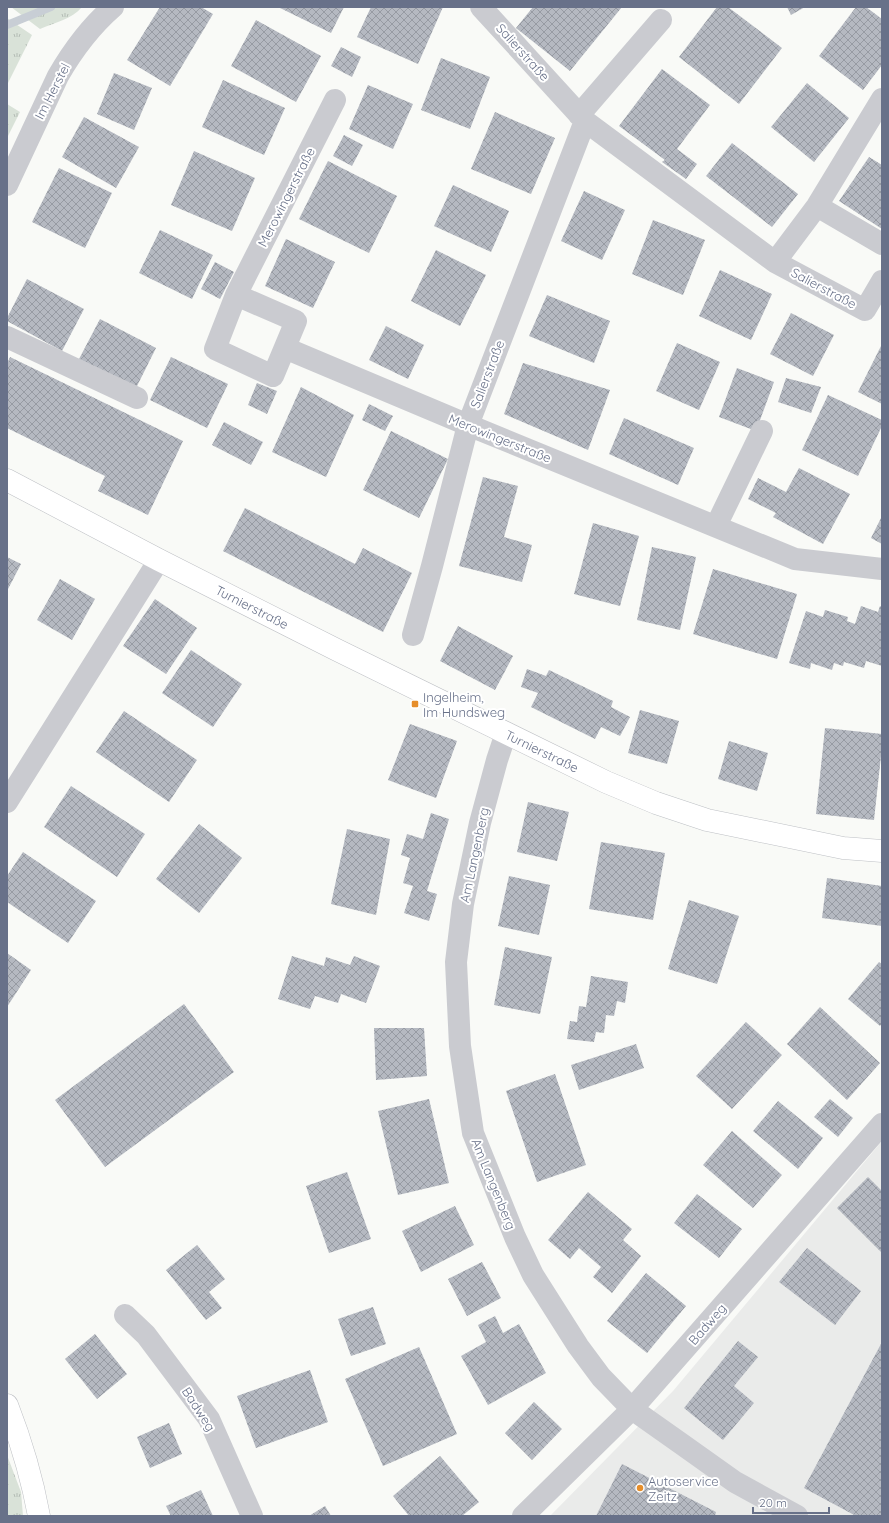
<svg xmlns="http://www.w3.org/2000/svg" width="889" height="1523" viewBox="0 0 889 1523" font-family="Quicksand,sans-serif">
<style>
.built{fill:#eaebea}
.grass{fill:url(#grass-tufts)}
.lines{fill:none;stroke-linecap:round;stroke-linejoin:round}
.stream{stroke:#c8ced5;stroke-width:8}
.building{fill:url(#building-cross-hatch)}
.major-casing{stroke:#bec0c5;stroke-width:23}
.minor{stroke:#cacbd0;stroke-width:22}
.major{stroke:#fff;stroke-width:22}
.poi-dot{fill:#e68e2b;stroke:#fff;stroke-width:1.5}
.labels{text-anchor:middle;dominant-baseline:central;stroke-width:4;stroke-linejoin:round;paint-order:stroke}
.street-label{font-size:13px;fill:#687189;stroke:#fff}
.poi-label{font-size:13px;fill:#687189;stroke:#fff;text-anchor:start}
</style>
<defs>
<pattern id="grass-tufts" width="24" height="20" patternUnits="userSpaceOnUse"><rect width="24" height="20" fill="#d9e2d8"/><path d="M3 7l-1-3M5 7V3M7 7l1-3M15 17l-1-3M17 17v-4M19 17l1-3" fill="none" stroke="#b4bcb5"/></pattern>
<pattern id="building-cross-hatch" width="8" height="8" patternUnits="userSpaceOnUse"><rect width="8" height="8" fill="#b5b9c1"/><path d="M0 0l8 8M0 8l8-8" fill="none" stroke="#979ba3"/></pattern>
</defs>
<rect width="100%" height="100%" fill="#f9faf7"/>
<path class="built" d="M882,1141V1516H550L673,1391Z"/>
<path class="grass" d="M11,7H82C72,19 54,23 40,29Z
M7,18L32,35L7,85Z
M7,104L20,112L7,138Z
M7,1455L21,1492L23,1516H7Z"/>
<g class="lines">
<path class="stream" d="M7,25L51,7"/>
</g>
<path class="building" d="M160,7H201L213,14L170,86L127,60Z
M278,7H344L331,33Z
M371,7H443L418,64L357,37Z
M533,7H622L570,71L516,28Z
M717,7H728L782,48L739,104L679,57Z
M787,7H805L791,15Z
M856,7H866L882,19V65L863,90L819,56Z
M256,20L321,56L296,102L231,66Z
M341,47L361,57L352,77L331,66Z
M441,58L490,77L470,129L421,110Z
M662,69L710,105L677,149L697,164L686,179L662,162L665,160L619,126Z
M114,73L152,88L134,130L97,114Z
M223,80L285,108L264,155L202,127Z
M807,83L849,118L814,162L771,127Z
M368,85L413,104L393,149L349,129Z
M495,112L555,138L531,194L471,169Z
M84,117L139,147L116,188L62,157Z
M344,135L363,145L352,166L333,156Z
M732,143L798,194L772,227L706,176Z
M194,151L255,178L232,231L171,205Z
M869,157L882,165V229L839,201Z
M328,161L397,196L369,253L299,219Z
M59,168L112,193L85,248L32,222Z
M453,185L509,211L491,252L434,226Z
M584,191L625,210L602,260L561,241Z
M653,220L705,240L683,295L632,274Z
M160,230L213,255L192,299L139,273Z
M286,239L335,262L313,308L265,286Z
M436,250L486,275L460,326L411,301Z
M215,262L234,272L220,299L201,289Z
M720,270L772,294L751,340L699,316Z
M27,279L84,309L62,351L7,321V318Z
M547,295L610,321L594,363L529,336Z
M791,313L834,335L813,376L770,354Z
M100,319L156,348L136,388L79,359Z
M386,326L424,345L408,379L369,360Z
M677,343L720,362L699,410L656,391Z
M882,344V404L858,392Z
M10,357L183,441L148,515L98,491L105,476L7,428V364Z
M171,357L228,384L207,428L150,400Z
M523,363L610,390L588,450L504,414Z
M737,368L774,382L756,431L719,417Z
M786,378L821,387L811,413L778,402Z
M257,383L277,391L267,414L248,405Z
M301,387L354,415L326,477L272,452Z
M828,395L882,420V426L858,476L802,450Z
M369,404L393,416L385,431L362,420Z
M624,418L694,448L678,485L609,454Z
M224,422L263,442L251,465L212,445Z
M391,431L448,459L419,518L363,490Z
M799,468L850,494L823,544L773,517L776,513L748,499L758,478L786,492Z
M483,477L518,486L504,537L532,545L522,582L459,566Z
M245,508L355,564L363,548L412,573L383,632L223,551Z
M882,516V544L871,538Z
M593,523L639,536L620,606L574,594Z
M652,547L696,557L680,630L637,620Z
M7,557L21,564L7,591Z
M713,569L797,594L777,659L693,634Z
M60,579L95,599L72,640L37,620Z
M155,599L197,628L166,674L123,646Z
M861,606L878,612L880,606L882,607V666L866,661L864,668L844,662L843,666L834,663L832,670L811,663L810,669L789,663L806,611L823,617L825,610L848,617L847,621L855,624Z
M458,626L513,656L495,690L440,661Z
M191,650L242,684L213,727L162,693Z
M527,669L546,676L549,670L613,701L611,707L630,717L620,736L601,727L595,739L531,707L538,693L521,687Z
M640,710L679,721L667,764L628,753Z
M124,711L197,760L169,802L96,752Z
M410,724L457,741L436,798L388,780Z
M825,728L882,734V747L874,820L816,814Z
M729,741L768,753L757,791L718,779Z
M71,786L145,834L117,877L44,827Z
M528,802L569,812L557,861L517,852Z
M431,813L449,819L427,891L437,894L429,921L404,913L413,886L403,883L410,858L401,855L407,834L423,839Z
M199,824L242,858L199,913L156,879Z
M347,829L390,839L376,915L331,904Z
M601,842L665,853L653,920L589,909Z
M23,852L96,901L68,943L7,902V876Z
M509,876L550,885L539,935L498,926Z
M827,878L882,886V926L822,918Z
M689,900L739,916L717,984L668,969Z
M505,947L552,957L540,1014L494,1005Z
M7,953L31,970L7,1007Z
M292,956L324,966L326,957L350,965L354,956L380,966L366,1003L341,994L338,1003L315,996L310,1009L278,999Z
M879,962L882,964V1023L880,1026L848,999Z
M591,976L628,982L625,1003L617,1001L614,1016L606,1015L604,1033L596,1032L594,1042L567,1039L570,1021L577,1022L579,1006L586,1007Z
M184,1004L234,1072L105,1167L55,1100Z
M820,1007L880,1063L847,1100L787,1044Z
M746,1022L782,1055L732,1109L696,1076Z
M374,1028H424L427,1076L376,1080Z
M636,1044L644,1068L579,1090L571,1065Z
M555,1074L586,1165L537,1182L506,1091Z
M429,1099L449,1183L398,1195L378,1111Z
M830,1099L853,1118L838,1137L814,1117Z
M778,1101L823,1138L798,1169L753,1131Z
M732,1131L782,1175L753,1208L703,1165Z
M347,1172L371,1239L329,1253L306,1186Z
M868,1177L882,1191V1253L837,1208Z
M588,1192L632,1229L623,1240L641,1256L612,1293L593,1277L601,1267L579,1248L570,1259L548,1240Z
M697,1194L742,1229L719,1258L674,1223Z
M455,1206L474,1245L421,1272L402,1231Z
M197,1245L225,1279L209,1292L222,1308L206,1320L166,1270Z
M807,1248L861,1291L835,1325L779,1282Z
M482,1262L501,1298L467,1316L448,1279Z
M646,1273L686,1306L647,1353L607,1321Z
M373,1307L386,1344L351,1356L338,1319Z
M495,1316L503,1333L519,1324L546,1373L488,1405L461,1356L486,1342L478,1325Z
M95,1334L127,1374L97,1399L65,1359Z
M738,1341L758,1357L734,1386L754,1403L723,1440L684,1408Z
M882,1342V1516H856L804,1488Z
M419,1347L457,1434L383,1466L345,1379Z
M310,1370L328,1422L256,1448L237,1396Z
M534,1402L562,1429L532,1460L505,1433Z
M169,1423L182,1454L150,1468L137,1437Z
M440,1456L479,1502L462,1516H409L393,1496Z
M622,1464L716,1512L715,1516H596Z
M201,1490L213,1516H171L166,1506Z
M325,1506L331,1516H309Z"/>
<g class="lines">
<defs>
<path id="major" d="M7,480L159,560L337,650L606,782L656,803L707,820L843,848L882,851
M7,1405C21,1441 32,1478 39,1516"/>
</defs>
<use href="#major" class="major-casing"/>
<path class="minor" d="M481,7L585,121L775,262L865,310L882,281
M579,115L661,20
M7,185L58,76C73,50 90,27 113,7
M817,206L882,244
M775,262L817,206L882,99
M236,295L296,321L273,376L215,349L236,295L335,100
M7,337L137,398
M285,348L468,425L795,559L882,569
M716,526L762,431
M413,635L432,566L468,425L585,121
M506,733L497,760L480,823L463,904L456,962L460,1046L473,1133L515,1237L533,1275L578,1346L601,1377L632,1409L683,1445L735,1482L797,1516
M7,802L159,560
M125,1315L146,1335L209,1419L252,1516
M523,1516L632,1409L882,1124"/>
<use href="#major" class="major"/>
</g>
<g class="poi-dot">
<rect x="411" y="700" width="8" height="8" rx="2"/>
<circle cx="640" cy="1488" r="4"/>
</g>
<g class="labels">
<g class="street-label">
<text transform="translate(523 52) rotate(48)">Salierstraße</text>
<text transform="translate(52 91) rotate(-63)">Im Herstel</text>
<text transform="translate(286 197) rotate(-63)">Merowingerstraße</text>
<text transform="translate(824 288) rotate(28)">Salierstraße</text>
<text transform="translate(487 374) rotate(-69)">Salierstraße</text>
<text transform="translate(500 438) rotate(22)">Merowingerstraße</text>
<text transform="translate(252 607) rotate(27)">Turnierstraße</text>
<text transform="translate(542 751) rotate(26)">Turnierstraße</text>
<text transform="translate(474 855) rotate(-78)">Am Langenberg</text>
<text transform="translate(494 1184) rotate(68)">Am Langenberg</text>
<text transform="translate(707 1324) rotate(-49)">Badweg</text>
<text transform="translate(199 1409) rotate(57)">Badweg</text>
</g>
<g class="poi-label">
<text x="423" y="697">Ingelheim,<tspan x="423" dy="15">Im Hundsweg</tspan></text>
<text x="648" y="1481">Autoservice<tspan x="648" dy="15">Zeitz</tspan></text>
</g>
</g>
<rect width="889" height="1523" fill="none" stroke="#687189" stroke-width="16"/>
<path d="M753 1507v6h76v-6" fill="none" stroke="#687189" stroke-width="2"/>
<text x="759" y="1507" font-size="12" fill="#687189" stroke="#ffffff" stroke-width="3" paint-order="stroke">20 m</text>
</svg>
